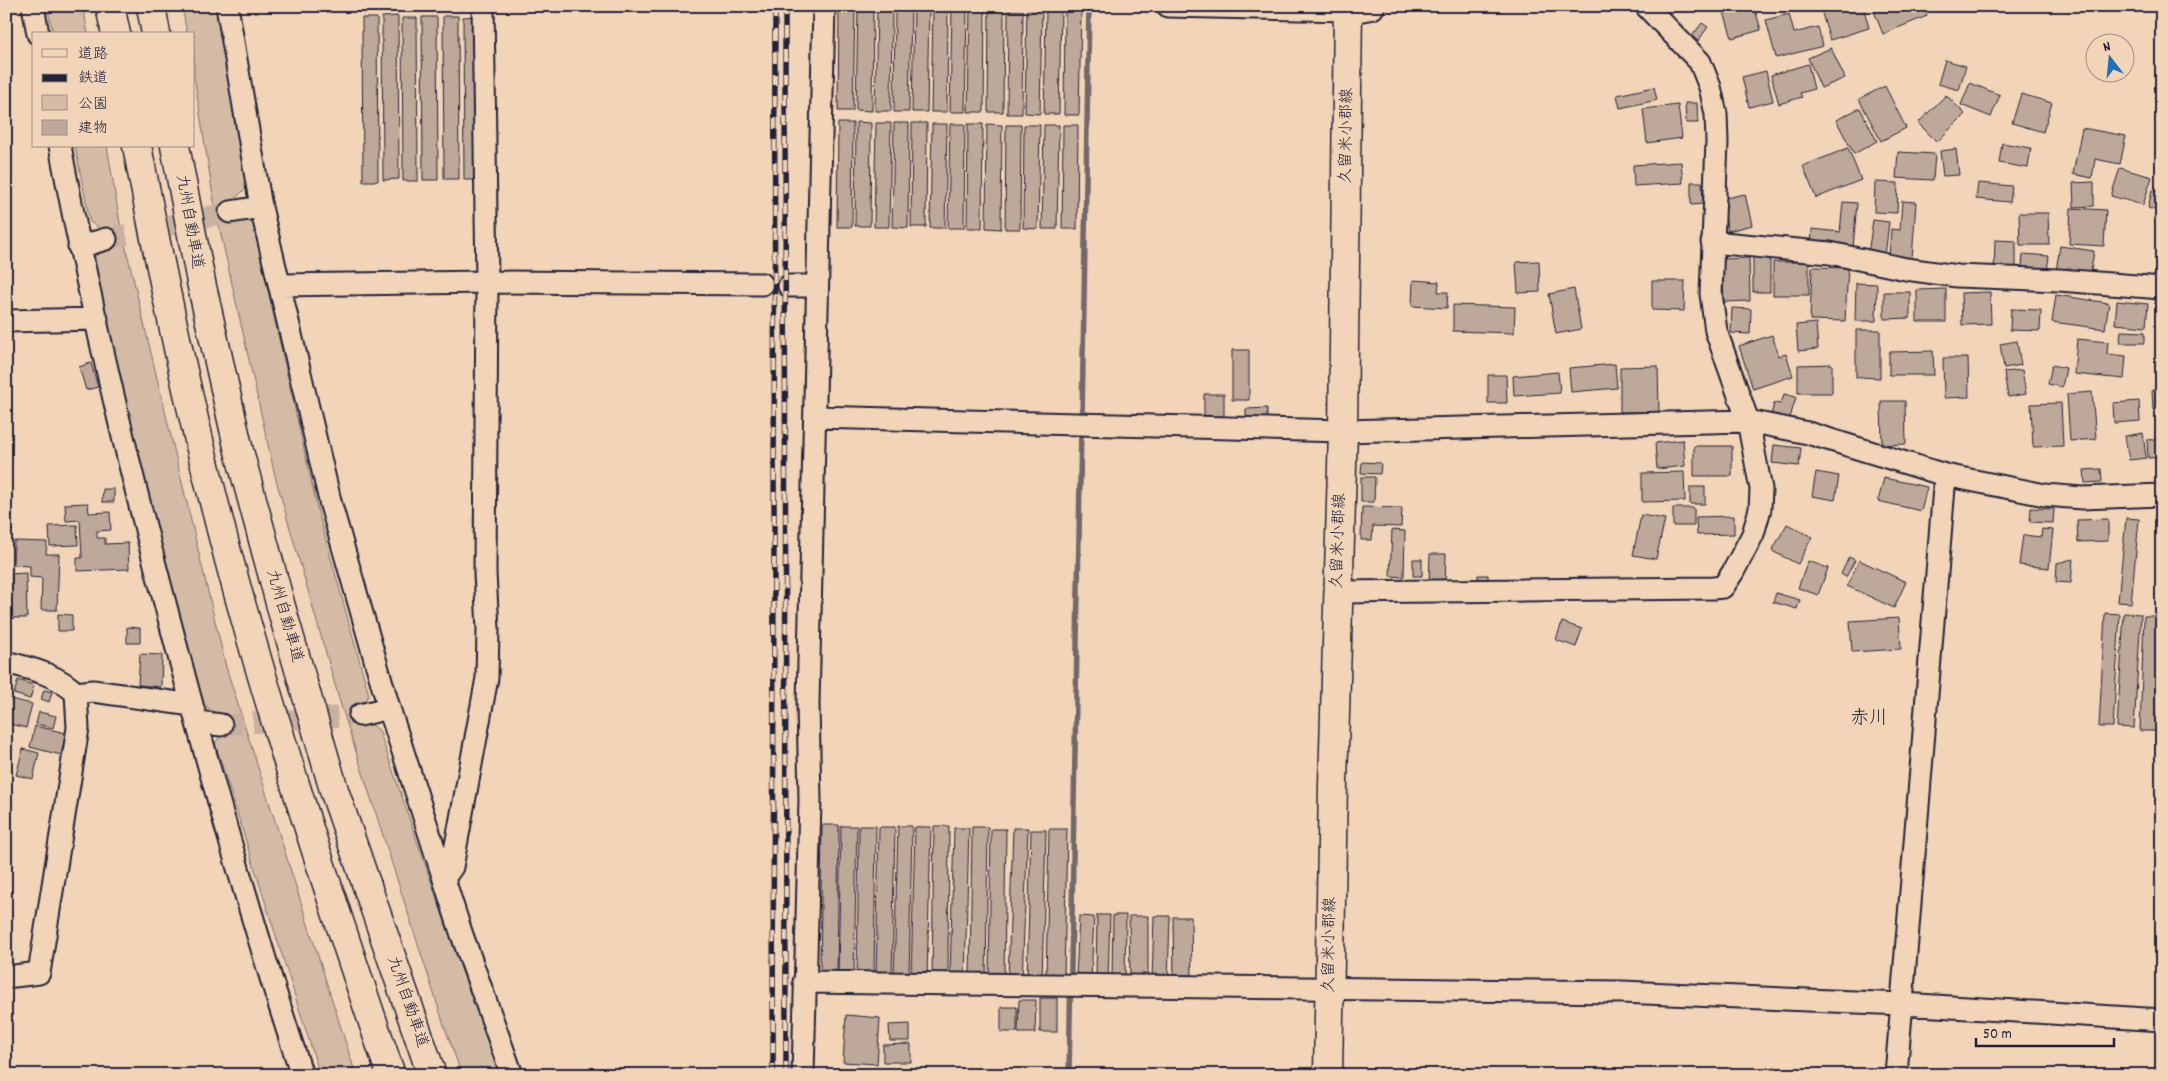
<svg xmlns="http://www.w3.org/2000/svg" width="2168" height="1081" viewBox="0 0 2168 1081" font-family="Dekko,'Klee One',sans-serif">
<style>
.green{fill:#d4bba6;stroke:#7b6e70}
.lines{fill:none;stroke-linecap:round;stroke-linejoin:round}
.stream{stroke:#72676b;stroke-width:5.5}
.building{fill:#bea899;stroke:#22223b}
.minor-tunnel{stroke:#c8b19f;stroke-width:21;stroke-dasharray:21 11;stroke-linecap:butt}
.minor-casing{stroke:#22223b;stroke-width:25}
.tertiary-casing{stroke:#22223b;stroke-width:30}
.primary-casing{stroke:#22223b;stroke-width:31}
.motorway-casing{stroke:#22223b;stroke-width:31}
.minor{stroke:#f2d5b8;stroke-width:21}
.tertiary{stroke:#f2d5b8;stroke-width:26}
.primary{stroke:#f2d5b8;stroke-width:28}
.motorway{stroke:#f2d5b8;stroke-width:28}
.rail-casing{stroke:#22223b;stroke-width:5.5}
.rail{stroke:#f2d5b8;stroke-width:4;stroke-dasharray:11;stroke-linecap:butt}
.labels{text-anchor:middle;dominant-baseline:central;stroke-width:4.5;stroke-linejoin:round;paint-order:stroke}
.street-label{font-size:16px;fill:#22223b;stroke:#f2d5b8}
.quarter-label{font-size:19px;fill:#22223b;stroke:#f2d5b8}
</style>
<rect width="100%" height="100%" fill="#f2d5b8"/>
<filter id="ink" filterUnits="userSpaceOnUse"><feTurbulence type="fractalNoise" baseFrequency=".02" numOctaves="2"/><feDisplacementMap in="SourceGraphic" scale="10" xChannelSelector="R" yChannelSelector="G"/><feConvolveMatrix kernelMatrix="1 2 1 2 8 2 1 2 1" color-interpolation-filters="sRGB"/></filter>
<g filter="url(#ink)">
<path class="green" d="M47,6H83L88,34H53Z
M182,6H215L248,186L225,209L253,224L319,515L369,695L356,714L379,730L458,960L500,1075H462L444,1025L340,702L275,476L215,208L194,76V34H187Z
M75,146H107L120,223L226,667L356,1075H320L215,743L231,724L204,705L139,462L92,261L113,236L90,222Z"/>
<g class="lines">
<path class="stream" d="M1082,419L1089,6
M1069,1075L1081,428"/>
</g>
<path class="building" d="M1743,6H1754L1761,30L1732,38L1724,12Z
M1832,6H1863L1869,28L1830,40L1821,10Z
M1872,6H1923L1927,16L1883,34Z
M839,7H855L853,111H838Z
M858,7H873L872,111L856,110Z
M877,7H892L891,111H875Z
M895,8H911L909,112H894Z
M914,8H929L927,112H912Z
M933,8L948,9L947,112H931Z
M952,8H967L965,112H950Z
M970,8H985L984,112H968Z
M989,8L1004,9L1003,112H988Z
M1027,9L1042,10L1040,114L1025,113Z
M1008,10H1023L1022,114H1007Z
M1046,10H1061L1059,114H1044Z
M1065,10L1081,11L1079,115H1064Z
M1789,14L1794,33L1818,27L1823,46L1776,58L1766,20Z
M398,16L399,179L383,180L382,17Z
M443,16H458L459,179H444Z
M478,16L479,180H464L463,17Z
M422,17H437L438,180H423Z
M362,18H377L378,181H363Z
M402,18H417L418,181H403Z
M1702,23L1708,27L1698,41L1692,36Z
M1831,48L1845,78L1821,88L1808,58Z
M1945,60L1966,66L1959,90L1938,84Z
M1808,64L1814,89L1800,93L1802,97L1779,104L1771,75Z
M1766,71L1773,101L1749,107L1742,77Z
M1970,83L2000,95L1991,117L1961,105Z
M1885,86L1906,128L1881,141L1859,99Z
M1654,87L1657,100L1620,108L1617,95Z
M2021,94L2052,103L2043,132L2012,123Z
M1946,95L1965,114L1937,142L1918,123Z
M1685,103H1697L1698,123H1686Z
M1678,105L1682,138L1647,143L1643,109Z
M1860,108L1877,141L1854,154L1836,120Z
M856,122L871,123L870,226H855Z
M838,123H853L852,227H837Z
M876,123H891L889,227H874Z
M894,123H909L908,228L892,227Z
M912,123H927L926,227H911Z
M932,124H947L945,228H930Z
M950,124H965L964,228H948Z
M968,124H983L982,228H967Z
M987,124L1002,125L1001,229L986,228Z
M1006,125H1021L1020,229H1005Z
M1024,125H1040L1038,229L1023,228Z
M1044,125H1059L1057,229H1042Z
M1063,125H1078L1077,229H1062Z
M2082,128L2126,136L2120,164L2095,159L2092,178L2073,174Z
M2002,143L2031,148L2028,168L1999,163Z
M1848,148L1861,180L1816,198L1803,166Z
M1956,149L1959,175L1943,176L1940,151Z
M1898,152L1935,154L1933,180L1896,178Z
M1681,162L1683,183L1634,186L1633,165Z
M2120,168L2152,177L2143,205L2111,196Z
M1691,182H1702L1703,204L1691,205Z
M1875,182L1898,183L1897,213L1874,212Z
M2094,182V206L2074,207L2073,183Z
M1978,183L2012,186L2010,202L1976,199Z
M2152,190L2162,192V212L2148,208Z
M1745,194L1752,225L1728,231L1721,199Z
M1902,201L1916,202L1912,259L1889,257L1891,229L1900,230Z
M1843,202L1857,203L1853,248L1811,245L1812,229L1840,232Z
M2071,208L2106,210L2104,246L2069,244Z
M2019,213H2048L2049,245H2020Z
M1873,220L1889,222L1885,256L1868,254Z
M1995,240L2016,241V274L1994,273Z
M2060,246L2094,251L2090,277L2056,271Z
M2023,254L2049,256L2047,271L2022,269Z
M1753,256H1770V292H1753Z
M1749,258L1750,301L1724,302L1722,259Z
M1539,261L1540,292L1518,293L1516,262Z
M1773,262H1809V295H1773Z
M1812,267L1848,268L1845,321L1810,320Z
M1413,280L1439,282L1438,292H1448L1447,308L1412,306Z
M1652,281H1685L1684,311L1652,310Z
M1856,283L1877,284L1876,321H1855Z
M1574,289L1581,329L1556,334L1549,294Z
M1946,289V322H1917V290Z
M1884,292H1910V318L1884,319Z
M1990,292L1991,324L1962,325L1961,293Z
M2056,295L2109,303L2105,329L2052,322Z
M2117,301L2148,304L2146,327L2115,324Z
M1453,305L1515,307L1514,333L1453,331Z
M1732,308L1751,309L1750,334L1731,333Z
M2011,309L2041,310L2040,331L2010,330Z
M1816,323L1818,349L1798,351L1796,325Z
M1856,330H1880V378L1856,377Z
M2121,331L2145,332V343H2120Z
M1772,335L1779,356L1786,354L1793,376L1753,389L1739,346Z
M2077,339L2108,342L2107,354L2126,356L2124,379L2074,374Z
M2017,341L2021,365L2004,368L2000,344Z
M1232,350H1249V400H1232Z
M1933,351L1934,375H1889V352Z
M2157,353H2162V379L2158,380Z
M1943,358H1968L1969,397L1944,398Z
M91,363L98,387L86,390L79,367Z
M1615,364L1617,388L1571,392L1569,368Z
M1832,364V393H1798V365Z
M2052,365L2066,368L2062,387L2048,384Z
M1658,366L1659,412H1620V367Z
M2022,370L2026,394L2008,397L2004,372Z
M1558,372L1560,393L1514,396L1513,376Z
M1488,375H1506L1507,403H1488Z
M2152,390H2162V409L2153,410Z
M2092,392L2096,439L2070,441L2067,394Z
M1204,394H1224V417H1204Z
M1784,394L1796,397L1788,425L1770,420L1774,403L1781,404Z
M1881,401H1905L1906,444L1882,445Z
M2139,401L2140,421L2114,423L2113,403Z
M2061,403L2063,446L2033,447L2031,404Z
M1267,408V419H1246V409Z
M2143,433L2146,458L2129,460L2125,436Z
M2162,439V457L2148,458L2147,440Z
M1683,440L1685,466L1657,469L1655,443Z
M1774,445L1801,448L1799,466L1772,463Z
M1694,446H1732V476H1694Z
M1362,462L1381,463L1380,474L1361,473Z
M2101,469L2102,482L2085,483L2084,470Z
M1684,472L1685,501L1642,502V473Z
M1816,472L1839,476L1835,500L1812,496Z
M1361,477H1375L1374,502H1361Z
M1884,478L1927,487L1921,511L1878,501Z
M1690,487H1705V504H1690Z
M103,489H114V502H102Z
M88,503L89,513L110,512L111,530L97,531V538H105V544L128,543L129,569L77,571V558H82L80,520L66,521L65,504Z
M1362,507L1402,508L1401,527L1373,526L1372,540H1361Z
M1673,508H1694V526H1673Z
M2031,508L2054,509L2053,523L2030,522Z
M1641,515L1665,519L1656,559L1633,555Z
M1734,516V534L1697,535L1696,517Z
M2126,518L2139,519L2131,603L2118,602Z
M2108,519V541L2078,542L2077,520Z
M1787,524L1812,537L1798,564L1772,551Z
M77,525L78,545L50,546L49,526Z
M2042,529L2053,530L2049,568L2019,565L2023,535L2041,537Z
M1392,530L1405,531L1404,577L1390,576Z
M14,541L47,542L46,554H59L57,610H41L42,578L30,577V566L13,565Z
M1430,554H1446L1445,585H1429Z
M1849,557L1855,560L1846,577L1841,574Z
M1413,559H1422V576H1413Z
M2073,559L2071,583L2056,582L2057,563Z
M1859,560L1906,582L1894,608L1847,586Z
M1808,561L1828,568L1818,595L1798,588Z
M26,573L27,618H10L9,574Z
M1478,575H1488V584H1478Z
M1776,593L1800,600L1797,609L1773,602Z
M2105,613L2120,614L2113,727H2099Z
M2124,613L2141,614L2134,728L2117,727Z
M58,614L72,615V631H58Z
M2144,616H2161L2157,731H2140Z
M1899,618L1901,649L1852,652L1850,621Z
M1562,622L1582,629L1576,647L1556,640Z
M127,627L140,628V643H127Z
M140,654L162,655L161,687L138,685Z
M18,680L34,685L30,699L14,694Z
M44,690L52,692L49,702L41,699Z
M6,698L32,704L26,728L6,723Z
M39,712L56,716L53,728L36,724Z
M35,726L66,733L61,755L30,747Z
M23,749L39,753L33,779L16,775Z
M822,825H839L837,977H820Z
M841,826H857L854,977H838Z
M859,826H876L874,978H857Z
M898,826H912L909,979H894Z
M934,826H949L948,977H932Z
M879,827H895L892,979L876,978Z
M915,827H931L927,978H911Z
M972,827H988L986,979L970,978Z
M954,828H969L965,978H950Z
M1013,828H1028L1022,980H1008Z
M991,829H1006L1004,980H989Z
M1049,829H1067L1064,980H1046Z
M1031,830H1046L1042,981L1027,980Z
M1097,915H1110L1108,979L1096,978Z
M1113,915H1126L1125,978H1112Z
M1079,916L1094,917L1091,979L1076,978Z
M1129,916H1148V979H1130Z
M1154,916H1170L1168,980H1152Z
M1173,917H1191L1192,981H1174Z
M1040,998H1057V1032H1040Z
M1019,1000H1036L1035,1033H1018Z
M1001,1007H1017V1032H1001Z
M846,1015L880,1018L877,1064L843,1062Z
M910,1024V1041H890L889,1025Z
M911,1044V1062H883V1045Z"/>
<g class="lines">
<path class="minor-tunnel" d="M106,239L230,212
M221,725L360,715"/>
<defs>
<path id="minor" d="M33,6L38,34
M227,6L261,207L331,505L389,708L461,932L512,1075
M1168,6L1348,10
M60,146C89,301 126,455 166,607C207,764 251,921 302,1075
M230,212L261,207
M1712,242L1830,253L1906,269L1957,276L2059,280L2162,288
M79,247L106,239
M279,285L487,282L762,284
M789,286H817
M6,321L97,319
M816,417L1343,431L1748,421L1808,433L1945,475L2045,495L2082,498L2162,495
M1338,592L1713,588L1723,587L1733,572L1753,534L1760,509L1761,489L1748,421L1716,331L1711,294L1717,142L1716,114L1710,87L1700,62L1646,6
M6,662C32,669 56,674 76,693L78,728L39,973L6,977
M76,693L93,691L192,705
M360,715L389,708
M197,722L221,725
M444,878L452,867L487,678L488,629L485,573L487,282L483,6
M804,982L1622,992L1903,1004L2162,1020
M803,1075L810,800L808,704L824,6
M1896,1075L1945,475"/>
<path id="tertiary" d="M1348,10L1371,6"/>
<path id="primary" d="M1328,1075L1333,784L1343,431L1348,6"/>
<path id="motorway" d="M110,6L116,34
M151,6L156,34
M137,146C168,308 202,469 248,628C291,778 340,927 391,1075
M175,146L201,282L239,451L283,614L334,790L432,1075"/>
</defs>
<use href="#minor" class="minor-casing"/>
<use href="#tertiary" class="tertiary-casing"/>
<use href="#primary" class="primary-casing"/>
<use href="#motorway" class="motorway-casing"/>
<use href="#minor" class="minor"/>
<use href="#tertiary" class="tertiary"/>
<use href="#primary" class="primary"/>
<use href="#motorway" class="motorway"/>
<defs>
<path id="rail" d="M785,6L786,1075
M773,1075L775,6"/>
</defs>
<use href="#rail" class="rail-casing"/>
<use href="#rail" class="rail"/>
</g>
</g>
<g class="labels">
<g class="street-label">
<text transform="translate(1347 136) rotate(-89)">久留米小郡線</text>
<text transform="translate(189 222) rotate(80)">九州自動車道</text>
<text transform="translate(1339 541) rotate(-88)">久留米小郡線</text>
<text transform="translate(284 616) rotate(74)">九州自動車道</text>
<text transform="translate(1330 945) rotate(-89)">久留米小郡線</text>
<text transform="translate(407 1002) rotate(71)">九州自動車道</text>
</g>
<g class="quarter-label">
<text x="1869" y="719">赤川</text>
</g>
</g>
<rect width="2168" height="1081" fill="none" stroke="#f2d5b8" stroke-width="25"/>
<rect x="12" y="12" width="2143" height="1056" fill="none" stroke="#22223b" stroke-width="2" filter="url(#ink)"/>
<rect x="32" y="32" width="162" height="115" fill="#f2d5b8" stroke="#9f8d86"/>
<rect x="42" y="49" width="25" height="8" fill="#f2d5b8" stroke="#9f8d86"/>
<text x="78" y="58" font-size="15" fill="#22223b">道路</text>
<rect x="42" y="74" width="25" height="8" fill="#22223b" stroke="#9f8d86"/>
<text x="78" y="82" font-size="15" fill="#22223b">鉄道</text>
<rect x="42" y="95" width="25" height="15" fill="#d4bba6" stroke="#9f8d86"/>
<text x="78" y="108" font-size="15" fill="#22223b">公園</text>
<rect x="42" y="120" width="25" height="15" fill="#bea899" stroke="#9f8d86"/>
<text x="78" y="132" font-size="15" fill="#22223b">建物</text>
<g transform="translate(2110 58) rotate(344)"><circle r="24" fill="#f2d5b8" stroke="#9f8d86"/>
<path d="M0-4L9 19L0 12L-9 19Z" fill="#1f6fb2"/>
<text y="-8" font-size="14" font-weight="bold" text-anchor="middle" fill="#22223b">N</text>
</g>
<path d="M1976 1038v8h138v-8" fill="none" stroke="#22223b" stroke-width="2.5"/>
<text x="1983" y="1038" font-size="15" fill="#22223b" stroke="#f2d5b8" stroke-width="4" paint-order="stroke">50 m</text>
</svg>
